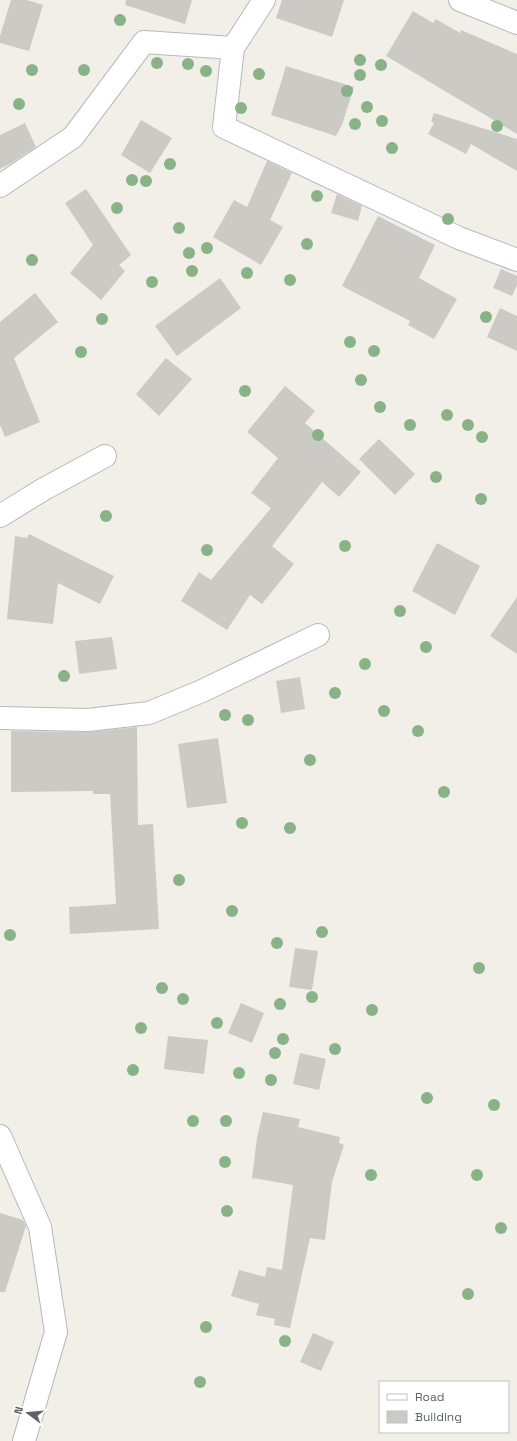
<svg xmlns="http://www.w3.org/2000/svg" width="517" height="1441" viewBox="0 0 517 1441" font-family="'Space Grotesk',sans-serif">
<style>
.building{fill:#cccac5}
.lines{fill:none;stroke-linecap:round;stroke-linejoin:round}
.street-casing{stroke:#b5b8bc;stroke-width:24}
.street{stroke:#fff;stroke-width:22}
.tree{fill:#89b387}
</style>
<rect width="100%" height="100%" fill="#f1efe8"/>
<path class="building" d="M11,0H27L43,5L29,51L0,43V36Z
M126,0H192L185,24L125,5Z
M282,0H344L332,37L276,18Z
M413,11L433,23L436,19L460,33L461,30L517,54V134L386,56Z
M286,66L354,87L342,125L336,136L271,115Z
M434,113L517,139V171L471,144L466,154L428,134L434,123L431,121Z
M141,120L172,138L150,173L121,155Z
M25,123L36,147L10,164L0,169V135Z
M267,161L292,173L270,220L283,227L261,265L213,237L234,200L247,207Z
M86,189L131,255L119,265L125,271L101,300L70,273L93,245L65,203Z
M337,194L362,206L358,221L331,213Z
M378,216L435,245L419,278L457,299L434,339L408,325L410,321L342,286Z
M501,269L517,276V285L512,296L493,288Z
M220,278L241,308L177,356L155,326Z
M35,293L58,322L14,358L40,422L5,437L0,425V322Z
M500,308L517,316V351L487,337Z
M166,358L192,379L159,416L136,394Z
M285,386L315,411L305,423L361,472L339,497L322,482L272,546L294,564L262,604L250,595L227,630L181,601L199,572L211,580L271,508L251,493L278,458L247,432Z
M379,439L415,474L395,495L359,459Z
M29,534L114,576L100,604L58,583L53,624L7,619L15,536L27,538Z
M437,543L480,566L455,615L412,591Z
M517,597V654L490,636Z
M112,637L117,669L79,674L75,641Z
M300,677L305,709L281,713L276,681Z
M137,727L138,825L153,824L159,929L70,934L69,907L116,904L110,794H93V791L11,792V731L88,732Z
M218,738L227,803L187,808L178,744Z
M295,948L318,951L312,990L289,987Z
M241,1003L264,1013L252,1043L228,1033Z
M168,1036L208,1040L204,1074L164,1069Z
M300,1053L326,1059L319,1090L293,1084Z
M263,1112L300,1119L298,1127L340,1137L339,1143L344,1145L332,1182L325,1240L310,1238L290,1328L274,1325L275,1319L256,1315L259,1304L231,1296L239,1270L265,1277L267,1267L282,1270L293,1185L252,1178L257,1138Z
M0,1213L23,1220L26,1226L5,1292H0Z
M313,1333L334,1342L321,1371L300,1362Z"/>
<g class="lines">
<defs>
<path id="street" d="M264,0L233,48L224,127L459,238L517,260
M460,0L517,23
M0,186L73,137L144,42L233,48
M0,516L44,489L105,456
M0,718L88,720L149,713L202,691L318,635
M0,1136L40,1227L56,1332L24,1441"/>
</defs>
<use href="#street" class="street-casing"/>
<use href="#street" class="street"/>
</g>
<g class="tree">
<circle cx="120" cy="20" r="6"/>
<circle cx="360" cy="60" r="6"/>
<circle cx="157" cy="63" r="6"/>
<circle cx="188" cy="64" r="6"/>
<circle cx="381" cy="65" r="6"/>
<circle cx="32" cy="70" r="6"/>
<circle cx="84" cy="70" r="6"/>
<circle cx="206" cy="71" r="6"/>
<circle cx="259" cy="74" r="6"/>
<circle cx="360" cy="75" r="6"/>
<circle cx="347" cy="91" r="6"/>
<circle cx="19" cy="104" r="6"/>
<circle cx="367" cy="107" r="6"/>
<circle cx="241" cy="108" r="6"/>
<circle cx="382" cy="121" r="6"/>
<circle cx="355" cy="124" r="6"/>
<circle cx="497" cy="126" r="6"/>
<circle cx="392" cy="148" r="6"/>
<circle cx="170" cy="164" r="6"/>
<circle cx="132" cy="180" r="6"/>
<circle cx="146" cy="181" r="6"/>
<circle cx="317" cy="196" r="6"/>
<circle cx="117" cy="208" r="6"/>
<circle cx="448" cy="219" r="6"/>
<circle cx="179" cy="228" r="6"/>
<circle cx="307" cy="244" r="6"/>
<circle cx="207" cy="248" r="6"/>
<circle cx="189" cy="253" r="6"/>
<circle cx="32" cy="260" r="6"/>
<circle cx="192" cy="271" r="6"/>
<circle cx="247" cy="273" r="6"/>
<circle cx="290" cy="280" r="6"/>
<circle cx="152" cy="282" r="6"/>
<circle cx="486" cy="317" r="6"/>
<circle cx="102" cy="319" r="6"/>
<circle cx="350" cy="342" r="6"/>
<circle cx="374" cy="351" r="6"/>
<circle cx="81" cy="352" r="6"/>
<circle cx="361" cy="380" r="6"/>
<circle cx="245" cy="391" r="6"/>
<circle cx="380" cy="407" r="6"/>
<circle cx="447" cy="415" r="6"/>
<circle cx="410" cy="425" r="6"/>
<circle cx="468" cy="425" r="6"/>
<circle cx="318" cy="435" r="6"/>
<circle cx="482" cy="437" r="6"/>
<circle cx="436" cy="477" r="6"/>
<circle cx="481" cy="499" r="6"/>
<circle cx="106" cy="516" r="6"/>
<circle cx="345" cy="546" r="6"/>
<circle cx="207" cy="550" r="6"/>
<circle cx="400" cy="611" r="6"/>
<circle cx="426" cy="647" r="6"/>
<circle cx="365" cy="664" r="6"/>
<circle cx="64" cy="676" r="6"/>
<circle cx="335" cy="693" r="6"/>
<circle cx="384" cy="711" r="6"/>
<circle cx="225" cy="715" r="6"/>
<circle cx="248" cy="720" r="6"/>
<circle cx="418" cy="731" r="6"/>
<circle cx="310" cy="760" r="6"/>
<circle cx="444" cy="792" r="6"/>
<circle cx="242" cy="823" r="6"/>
<circle cx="290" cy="828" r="6"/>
<circle cx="179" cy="880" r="6"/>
<circle cx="232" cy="911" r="6"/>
<circle cx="322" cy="932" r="6"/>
<circle cx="10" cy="935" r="6"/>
<circle cx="277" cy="943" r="6"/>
<circle cx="479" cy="968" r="6"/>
<circle cx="162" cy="988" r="6"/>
<circle cx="312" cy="997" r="6"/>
<circle cx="183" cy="999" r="6"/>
<circle cx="280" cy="1004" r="6"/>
<circle cx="372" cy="1010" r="6"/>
<circle cx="217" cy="1023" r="6"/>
<circle cx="141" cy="1028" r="6"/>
<circle cx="283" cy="1039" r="6"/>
<circle cx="335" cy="1049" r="6"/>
<circle cx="275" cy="1053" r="6"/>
<circle cx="133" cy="1070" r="6"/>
<circle cx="239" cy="1073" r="6"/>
<circle cx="271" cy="1080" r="6"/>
<circle cx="427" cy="1098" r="6"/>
<circle cx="494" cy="1105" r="6"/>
<circle cx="193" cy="1121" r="6"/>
<circle cx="226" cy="1121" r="6"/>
<circle cx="225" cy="1162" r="6"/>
<circle cx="371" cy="1175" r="6"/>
<circle cx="477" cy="1175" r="6"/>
<circle cx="227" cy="1211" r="6"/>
<circle cx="501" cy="1228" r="6"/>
<circle cx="468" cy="1294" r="6"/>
<circle cx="206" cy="1327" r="6"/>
<circle cx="285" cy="1341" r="6"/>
<circle cx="200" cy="1382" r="6"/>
</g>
<rect x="379" y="1381" width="130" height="52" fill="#ffffff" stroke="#bfc1c3"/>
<rect x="387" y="1394" width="20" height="6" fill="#ffffff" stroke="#bfc1c3"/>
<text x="415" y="1401" font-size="12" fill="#5f6368">Road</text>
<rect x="387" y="1411" width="20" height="12" fill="#cccac5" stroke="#bfc1c3"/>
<text x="415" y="1421" font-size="12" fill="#5f6368">Building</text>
<g transform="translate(28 1413) rotate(286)" stroke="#ffffff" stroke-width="3" paint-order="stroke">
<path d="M0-3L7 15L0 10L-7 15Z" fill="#5f6368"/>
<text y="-6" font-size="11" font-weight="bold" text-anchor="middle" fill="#5f6368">N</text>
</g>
</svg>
